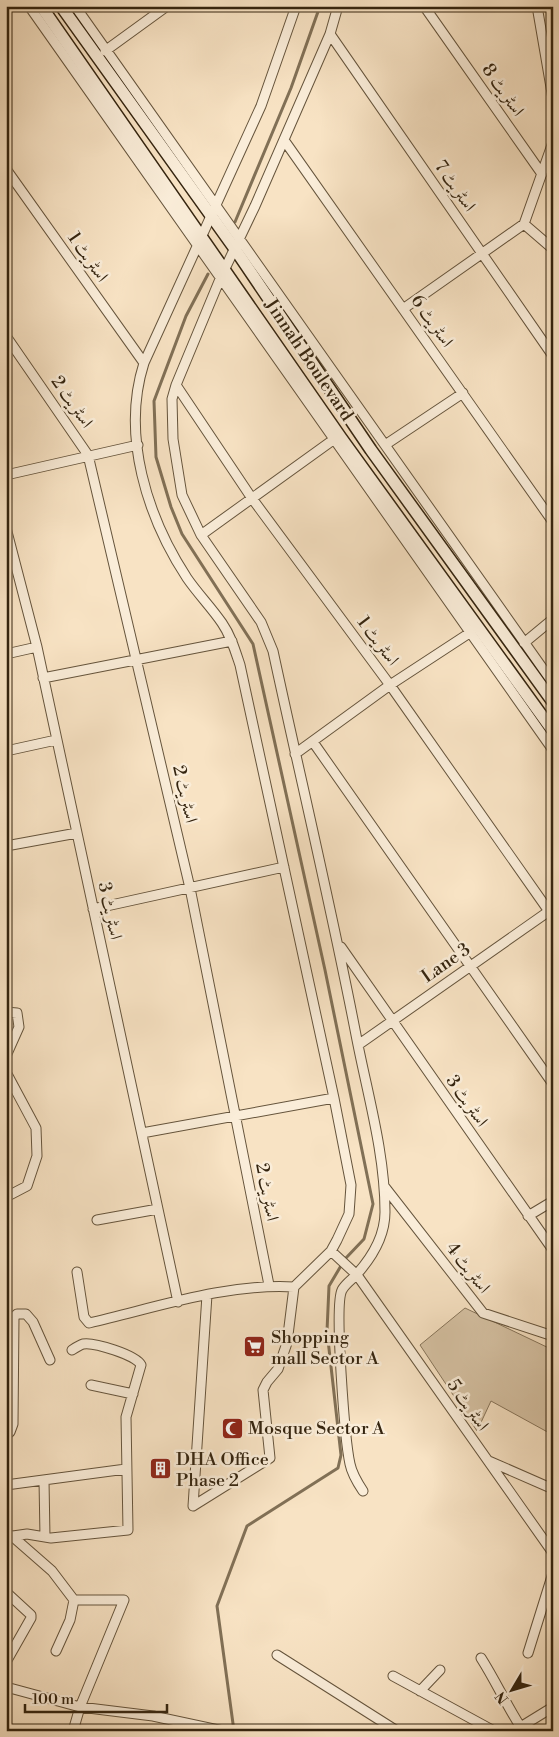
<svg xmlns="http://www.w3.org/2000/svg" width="559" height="1737" viewBox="0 0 559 1737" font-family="'Libre Bodoni',Amiri,serif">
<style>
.green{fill:#d7c3a5;stroke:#86745a}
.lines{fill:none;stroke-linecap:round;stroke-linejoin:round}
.stream{stroke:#817056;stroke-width:3}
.street-casing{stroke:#65543c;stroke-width:11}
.secondary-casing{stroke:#34240f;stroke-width:14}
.street{stroke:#faedd9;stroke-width:9}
.secondary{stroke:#faedd9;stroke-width:11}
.labels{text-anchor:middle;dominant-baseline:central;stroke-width:5;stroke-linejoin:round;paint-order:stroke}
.street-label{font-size:18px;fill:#34240f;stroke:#faedd9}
.poi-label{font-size:18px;fill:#34240f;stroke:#faedd9;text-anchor:start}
</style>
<rect width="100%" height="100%" fill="#f8e3c4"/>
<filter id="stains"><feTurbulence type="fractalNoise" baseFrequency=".004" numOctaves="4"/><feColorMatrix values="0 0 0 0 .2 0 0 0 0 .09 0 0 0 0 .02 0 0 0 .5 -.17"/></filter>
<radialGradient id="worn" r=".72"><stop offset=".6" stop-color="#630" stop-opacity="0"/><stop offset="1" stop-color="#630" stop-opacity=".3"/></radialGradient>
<path class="green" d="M465,1308L553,1350V1435L491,1401L477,1431L420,1345Z"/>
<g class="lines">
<path class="stream" d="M235,222L291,88L320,6
M208,274L186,316L154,401L156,457L171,507L182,534L253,644L325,970L373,1204L364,1239L345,1259L329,1286L327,1331L341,1455L338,1468L247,1526L217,1606L234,1731"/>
<defs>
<path id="street" d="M29,6L553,750
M75,6L553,683
M338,6L330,34L255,206L220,279L176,385L172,399L173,439L182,495L201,535L261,622L273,651C301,781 332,910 357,1040C368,1096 385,1154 385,1212C385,1236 373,1256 357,1274C353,1279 346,1283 342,1290C334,1305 345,1441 350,1464C352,1474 357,1482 363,1491
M424,6L542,174
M537,6L553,99
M330,34L553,356
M105,51L167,6
M284,140L553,522
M6,169L144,363
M524,224L553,142
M403,309L524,224L553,249
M6,336L88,455L190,888L269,1285
M176,385L251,497L390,685L553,917
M385,445L463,393
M6,475L138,445
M6,528L37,647L178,1302
M201,535L333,440
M524,643L553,619
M6,654L37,647
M43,678L232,641
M313,742L553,1084
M6,751L56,740
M295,754L390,685L471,632
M6,846L77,833
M93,909L284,867
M341,947L553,1250
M6,1012L17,1013L19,1027L6,1056
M358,1045L552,909
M6,1072L36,1128L37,1156L27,1186L6,1197
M142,1133L334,1098
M384,1186L483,1313L553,1336
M528,1216L553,1201
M97,1220L158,1209
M331,1251L357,1275L553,1553
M77,1272L84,1317L89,1323C155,1308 226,1283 294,1287
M91,1385L133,1394
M6,1435L10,1432L13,1424L14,1317L17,1314H26L33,1322L50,1360
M489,1461L553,1489
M44,1480L45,1537
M6,1485L126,1469
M193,1506L270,1458L263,1390L267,1382L278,1369L287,1343L294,1287L331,1251L337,1240L349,1214L351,1185L334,1098L240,665C235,650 231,636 222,623C211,607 198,594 187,578C147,517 121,435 144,363L261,106L296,6
M193,1506L207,1295
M12,1536L52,1571L74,1600L70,1620L56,1651
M6,1537L27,1534L51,1538L128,1530L126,1417L141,1365C136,1355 94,1342 83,1344C80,1345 75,1348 72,1350
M6,1592L31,1615V1618L6,1662
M528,1653L553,1573
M277,1655L397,1731
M481,1658C495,1680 506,1704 520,1726
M393,1676L494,1731
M6,1687L80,1707L153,1716L223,1731
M420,1691L440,1670
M73,1731L80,1707L124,1600H74
M514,1731L553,1707"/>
<path id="secondary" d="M41,6L341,438L553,731
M61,6L235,249L371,450L553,702"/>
</defs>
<use href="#street" class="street-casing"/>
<use href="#secondary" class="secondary-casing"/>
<use href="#street" class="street"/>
<use href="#secondary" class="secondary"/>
</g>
<defs>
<symbol id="supermarket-square" viewBox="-11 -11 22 22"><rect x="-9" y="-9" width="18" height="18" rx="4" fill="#8f2418" stroke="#faedd9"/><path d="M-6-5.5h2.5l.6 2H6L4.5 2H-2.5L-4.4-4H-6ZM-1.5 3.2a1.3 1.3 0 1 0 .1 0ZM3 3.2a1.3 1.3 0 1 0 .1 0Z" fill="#fff"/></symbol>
<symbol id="mosque-square" viewBox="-11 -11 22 22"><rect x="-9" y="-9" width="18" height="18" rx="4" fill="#8f2418" stroke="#faedd9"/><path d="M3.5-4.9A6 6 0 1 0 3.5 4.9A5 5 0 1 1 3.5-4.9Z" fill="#fff"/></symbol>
<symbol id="building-square" viewBox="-11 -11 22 22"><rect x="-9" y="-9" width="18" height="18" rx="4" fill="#8f2418" stroke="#faedd9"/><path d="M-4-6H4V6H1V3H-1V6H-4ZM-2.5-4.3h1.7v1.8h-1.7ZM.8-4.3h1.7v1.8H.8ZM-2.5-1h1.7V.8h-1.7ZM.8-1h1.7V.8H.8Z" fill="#fff"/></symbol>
</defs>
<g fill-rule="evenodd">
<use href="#supermarket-square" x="242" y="1334" width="25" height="25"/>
<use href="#mosque-square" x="220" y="1416" width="25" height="25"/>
<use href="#building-square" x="148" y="1456" width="25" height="25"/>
</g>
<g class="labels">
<g class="street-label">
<text transform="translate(503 90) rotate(55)">اسٹریٹ 8</text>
<text transform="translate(455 186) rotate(55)">اسٹریٹ 7</text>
<text transform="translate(88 257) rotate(55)">اسٹریٹ 1</text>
<text transform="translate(432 321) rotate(55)">اسٹریٹ 6</text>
<text transform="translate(309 360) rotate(56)">Jinnah Boulevard</text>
<text transform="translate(72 402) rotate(55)">اسٹریٹ 2</text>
<text transform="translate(378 641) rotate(53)">اسٹریٹ 1</text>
<text transform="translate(185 794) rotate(77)">اسٹریٹ 2</text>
<text transform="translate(110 911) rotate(78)">اسٹریٹ 3</text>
<text transform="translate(446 963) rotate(-35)">Lane 3</text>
<text transform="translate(467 1101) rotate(55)">اسٹریٹ 3</text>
<text transform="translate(267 1192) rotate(79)">اسٹریٹ 2</text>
<text transform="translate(468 1268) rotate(52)">اسٹریٹ 4</text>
<text transform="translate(468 1405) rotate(55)">اسٹریٹ 5</text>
</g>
<g class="poi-label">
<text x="271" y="1337">Shopping<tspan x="271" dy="21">mall Sector A</tspan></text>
<text x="248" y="1428">Mosque Sector A</text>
<text x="176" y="1459">DHA Office<tspan x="176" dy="21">Phase 2</tspan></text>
</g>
</g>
<rect width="559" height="1737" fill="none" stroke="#f8e3c4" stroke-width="25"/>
<rect x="8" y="8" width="544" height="1722" fill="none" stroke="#34240f" stroke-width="2.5"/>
<rect x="12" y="12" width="534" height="1712" fill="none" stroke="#34240f"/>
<g transform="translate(512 1690) rotate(232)" stroke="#faedd9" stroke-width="4" paint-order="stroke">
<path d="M0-4L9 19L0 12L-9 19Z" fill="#34240f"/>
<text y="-8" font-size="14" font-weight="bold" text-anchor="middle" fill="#34240f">N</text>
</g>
<path d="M25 1704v8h142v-8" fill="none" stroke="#34240f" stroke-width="2.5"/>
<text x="32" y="1704" font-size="15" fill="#34240f" stroke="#faedd9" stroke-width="4" paint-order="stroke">100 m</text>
<rect width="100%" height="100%" filter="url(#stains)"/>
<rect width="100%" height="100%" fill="url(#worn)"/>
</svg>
